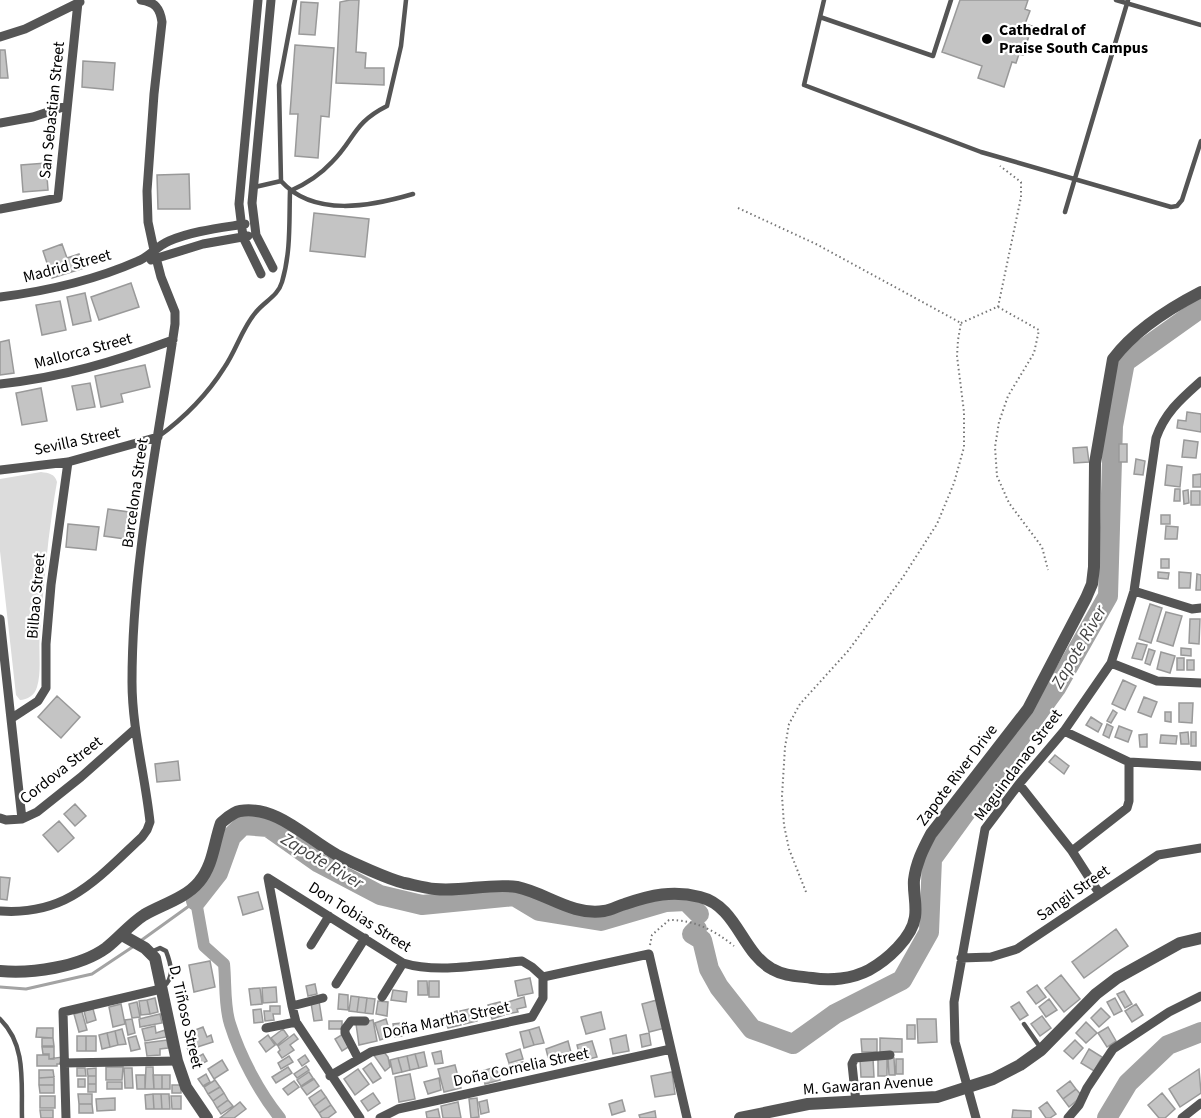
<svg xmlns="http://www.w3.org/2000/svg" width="1201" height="1118" viewBox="0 0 1201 1118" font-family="'Source Sans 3',sans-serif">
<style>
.green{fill:#dcdcdc}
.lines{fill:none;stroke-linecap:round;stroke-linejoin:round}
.stream{stroke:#a3a3a3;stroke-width:3}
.canal{stroke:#a3a3a3;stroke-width:12}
.river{stroke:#a3a3a3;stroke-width:20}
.building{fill:#c4c4c4;stroke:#999;stroke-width:1.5}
.path{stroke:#777;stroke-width:2;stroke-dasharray:1.5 3;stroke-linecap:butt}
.service{stroke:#555;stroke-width:4.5}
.minor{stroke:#555;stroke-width:9}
.tertiary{stroke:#555;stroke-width:12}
.poi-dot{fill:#000;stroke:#fff;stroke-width:2}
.labels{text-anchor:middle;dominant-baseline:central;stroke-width:4.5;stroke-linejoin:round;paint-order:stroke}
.poi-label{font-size:16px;font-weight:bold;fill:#000;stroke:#fff;text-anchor:start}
.street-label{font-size:16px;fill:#000;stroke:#fff}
.water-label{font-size:18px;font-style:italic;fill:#444;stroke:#fff}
</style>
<rect width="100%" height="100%" fill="#fff"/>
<path class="green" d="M41,472C49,473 55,474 57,482C48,532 44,582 40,632C38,650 42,671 37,687C35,695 27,700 20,700L16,695L0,551V479Z"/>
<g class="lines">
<path class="stream" d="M139,942L196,901
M0,987L26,989L92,974L134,946"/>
<path class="canal" d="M196,901L204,946L224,964C226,983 224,1006 230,1024C240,1056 259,1092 280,1118"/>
<path class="river" d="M196,901L218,873L231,837L243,825L268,827L319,863L380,895L422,905L514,896L539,911L601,921L666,902L686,901L699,914
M697,929L692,934L702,940L709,969L719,987L752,1029L793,1044L835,1014L902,980L929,932L932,859L1056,688L1108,596L1113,426L1125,362L1201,308
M1107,1118L1128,1083L1168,1045L1201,1032"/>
</g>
<path class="building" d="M350,0H359L356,52L366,53L365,68H384V85L336,83L340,2Z
M960,0H1028L1025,9L1030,11L1025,24L1032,26L1023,55L1019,54L1016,63L1012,62L1004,87L978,78L982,66L942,52Z
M301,2L318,3L315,35L299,34Z
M295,45L334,48L329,117L321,116L318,158L295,156L298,114H290Z
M0,50H5L8,78H0Z
M83,61L115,63L113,90L82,87Z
M46,163L48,190L23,192L21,165Z
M189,174L190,209H158L157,175Z
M314,213L369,219L365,257L310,251Z
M62,244L67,258L79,254L84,268L52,278L43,251Z
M131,283L139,307L99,320L91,297Z
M85,293L91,321L73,325L67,297Z
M60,301L66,330L42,335L36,305Z
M9,340L14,373L0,375V342Z
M145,365L150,387L121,394L123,402L101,407L95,376Z
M90,383L95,407L77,410L72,386Z
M41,388L47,421L22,425L16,393Z
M1187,412L1201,414V432L1177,428L1178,420L1186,421Z
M1184,440L1198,442L1196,458L1182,457Z
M1119,444H1127V462H1119Z
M1087,447L1089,462L1074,463L1073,448Z
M1136,459L1145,461L1143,475L1134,474Z
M1167,465L1182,467L1180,487L1165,485Z
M1201,474V487H1193V475Z
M1175,489H1180V501H1174Z
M1188,490L1189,503L1184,504L1183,491Z
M1191,491H1200V505H1191Z
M108,509L136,513L132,540L104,536Z
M1161,515H1170V524H1161Z
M68,524L99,527L96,550L66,547Z
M1166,526L1178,527L1177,539H1165Z
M1161,559H1169V568H1161Z
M1158,572L1169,573L1168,579L1158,578Z
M1179,572L1191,573L1190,588H1179Z
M1197,574L1201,575V590H1196Z
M1150,604L1162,608L1151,643L1139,639Z
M1166,612L1182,616L1173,646L1157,641Z
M1190,619H1200L1199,644L1189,643Z
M1137,643L1147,645L1142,660L1132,658Z
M1181,648L1191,649V656L1181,655Z
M1149,649L1155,651L1150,665L1145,663Z
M1161,652L1175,656L1170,673L1157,669Z
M1177,658H1184V670H1177Z
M1187,660H1194V670H1187Z
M1123,680L1136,686L1125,710L1112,704Z
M57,696L80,717L61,738L38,717Z
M1144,697L1157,702L1151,717L1138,712Z
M1179,703H1193L1192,723L1179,722Z
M1113,710L1117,713L1111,723L1107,721Z
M1165,712H1171V722L1165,721Z
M1091,717L1102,724L1098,732L1086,725Z
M1107,724L1113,727L1109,738L1103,735Z
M1119,726L1132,731L1128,742L1115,737Z
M1188,732L1189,744H1181L1180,733Z
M1191,732H1196V746H1191Z
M1147,734V747H1140L1139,735Z
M1161,735L1177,736L1176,744L1160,743Z
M1055,755L1069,766L1064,774L1049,762Z
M178,761L180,780L157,782L155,764Z
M75,804L86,816L75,826L64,814Z
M59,821L74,838L58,852L43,835Z
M0,877L10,878L7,900L0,899Z
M258,892L263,909L243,915L238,897Z
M1116,929L1128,946L1084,978L1072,962Z
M210,961L215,987L194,992L189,965Z
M1061,975L1080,999L1064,1012L1045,988Z
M530,978L533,993L518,996L515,981Z
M418,981H427L428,995H418Z
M429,981H439V997H429Z
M315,984L317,994L308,996L306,986Z
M1037,985L1046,997L1036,1004L1027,992Z
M276,987L277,1002L263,1003L262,988Z
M260,988L262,1004L251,1005L249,989Z
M393,990L407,992L406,1002L391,1000Z
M1124,991L1132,1004L1125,1008L1117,994Z
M339,994L348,995V1010L338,1009Z
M351,996L359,997L357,1012L349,1011Z
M359,997L367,998L365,1013L357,1012Z
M524,997L526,1007L517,1009L518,1012L507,1014L505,1003Z
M155,998L158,1012L150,1014L147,1000Z
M367,998L375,999L373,1014L365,1013Z
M1115,998L1122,1011L1114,1015L1107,1002Z
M1049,999L1057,1010L1046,1017L1039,1007Z
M147,1000L150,1014L141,1015L139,1001Z
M657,1000L665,1028L649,1032L642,1004Z
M319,1001L322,1020L314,1021L311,1003Z
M378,1001L388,1002L387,1016L376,1014Z
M137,1002L140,1017L132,1018L129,1004Z
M500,1002L504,1015L492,1019L488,1005Z
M1019,1002L1028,1015L1020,1020L1011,1007Z
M121,1004L125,1024L113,1027L109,1007Z
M1136,1004L1143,1015L1132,1022L1125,1011Z
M270,1006H280V1014H273L274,1020L265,1021L264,1011H270Z
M474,1008L477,1021L464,1024L460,1011Z
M1101,1008L1110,1017L1099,1027L1091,1018Z
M93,1009L96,1020L87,1023L84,1011Z
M261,1009L263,1022L254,1023L253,1010Z
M457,1011L461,1025L448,1028L444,1015Z
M82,1012L87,1030L79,1032L74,1014Z
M601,1012L605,1029L586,1034L581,1017Z
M160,1014L162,1023L140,1027L139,1019Z
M1042,1016L1051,1028L1040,1036L1031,1024Z
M132,1019L135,1033L128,1035L125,1020Z
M386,1019L391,1036L380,1040L375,1023Z
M917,1019H936L937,1042L918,1043Z
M373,1020L377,1041L359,1045L356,1024Z
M329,1021H342V1029H329Z
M1086,1022L1097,1033L1086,1043L1076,1033Z
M401,1023L402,1036L395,1037L393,1024Z
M907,1025H915V1039H907Z
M155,1026L156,1033L165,1030L166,1037L145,1041L142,1029Z
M203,1027L207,1037L211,1035L213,1042L188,1050L186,1044L188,1043L185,1034Z
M539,1027L544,1043L534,1045L529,1030Z
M1108,1027L1116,1041L1107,1047L1098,1033Z
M37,1028H53V1038L36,1037Z
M122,1029L126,1044L118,1045L115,1031Z
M283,1029L288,1036L277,1045L271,1038Z
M529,1030L534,1045L524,1048L520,1032Z
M115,1031L118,1045L110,1047L107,1033Z
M107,1033L110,1047L102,1049L99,1035Z
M649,1033L651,1045L642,1047L640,1035Z
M294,1034L298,1039L290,1045L294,1050L282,1058L278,1052L280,1050L278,1046Z
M343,1034L350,1046L342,1051L335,1039Z
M268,1035L275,1045L266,1052L259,1042Z
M626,1035L629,1051L613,1054L610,1039Z
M77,1036H86V1051H77Z
M86,1036H96V1051H86Z
M136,1036L140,1049L131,1051L128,1038Z
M42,1038H53L54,1046H42Z
M880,1038L902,1039V1052H880Z
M861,1039H877V1052H862Z
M167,1040L168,1048L160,1049V1055L147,1056L145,1043Z
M1075,1040L1083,1048L1073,1059L1064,1051Z
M568,1041L573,1060L559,1064L557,1054L548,1057L546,1049Z
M592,1041L597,1057L581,1061L577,1045Z
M42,1047H54V1059H49V1054H43Z
M520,1049L523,1059L509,1063L506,1054Z
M1089,1049L1102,1057L1094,1071L1081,1063Z
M383,1051L388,1057L390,1067L385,1071L373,1054Z
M441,1051L443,1063L435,1064L432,1053Z
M424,1052L427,1066L419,1068L415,1054Z
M203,1054L207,1061L198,1066L194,1059Z
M415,1054L419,1068L410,1070L407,1056Z
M37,1055H49V1059L62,1057V1064H57V1066H37Z
M305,1055L309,1061L302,1066L298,1060Z
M289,1056L293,1062L281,1069L278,1063Z
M407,1056L410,1070L402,1072L398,1058Z
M398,1058L402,1072L393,1074L390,1060Z
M873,1058L874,1077H861L860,1059Z
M878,1058H887V1076H878Z
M888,1058H894L895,1075H889Z
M896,1059H903V1074H896Z
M222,1060L228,1070L214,1079L208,1069Z
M523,1062L524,1071L510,1074L509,1065Z
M371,1063L381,1078L373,1083L363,1069Z
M455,1065L461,1088L444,1092L438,1069Z
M306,1066L309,1070L297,1078L294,1074Z
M106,1067H123L122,1080H106Z
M146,1067H153L154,1089H145Z
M288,1067L292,1073L276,1083L272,1077Z
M496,1067L500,1080L485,1084L482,1071Z
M77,1068H85L86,1076H77Z
M96,1068V1076H88L87,1069Z
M124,1068H132L133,1088H125Z
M358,1069L369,1084L355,1095L344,1079Z
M1199,1069L1201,1093L1180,1107L1169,1089Z
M39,1070H53L54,1077L39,1078Z
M309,1072L313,1078L301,1086L297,1080Z
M672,1072L675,1094L655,1097L651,1076Z
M206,1074L210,1082L203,1086L198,1079Z
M410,1074L415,1099L399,1102L395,1077Z
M136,1075H145V1089H137Z
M153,1075H162V1089H154Z
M162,1075H170V1089H162Z
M88,1076H96V1084H88Z
M54,1077V1085H39V1078Z
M439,1078L441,1090L428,1094L424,1082Z
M78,1079H85V1087H78Z
M314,1079L319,1086L307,1095L301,1087Z
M215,1080L220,1087L208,1094L204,1087Z
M294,1081L299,1087L288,1095L283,1089Z
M1070,1081L1076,1089L1063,1099L1057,1091Z
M107,1082H122V1089H107Z
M88,1084H96V1092H88Z
M39,1085H54V1093H40Z
M172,1085H181V1093H172Z
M220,1087L224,1093L213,1101L208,1094Z
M1076,1089L1082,1096L1069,1107L1063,1099Z
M321,1090L326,1097L314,1106L309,1098Z
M224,1093L228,1100L217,1108L213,1101Z
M373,1093L380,1103L368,1111L361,1101Z
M1162,1093L1175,1109L1165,1118H1159L1148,1105Z
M78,1094H92V1104H79Z
M153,1094L154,1109H146L145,1095Z
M153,1094H161L162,1109H154Z
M161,1094H169L170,1109H162Z
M40,1096H55V1108H40Z
M171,1096H181V1109H172Z
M326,1097L331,1105L319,1113L314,1106Z
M115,1098V1110L97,1111L96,1099Z
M477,1098L479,1117L471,1118L469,1099Z
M228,1100L233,1106L221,1114L217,1108Z
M487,1100L489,1112L481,1114L479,1102Z
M622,1100L625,1111L612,1115L609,1104Z
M240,1102L246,1109L234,1118H220Z
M458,1102L461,1118H443L441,1106Z
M1047,1102L1056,1114L1050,1118H1046L1039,1108Z
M79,1104H92L93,1113H79Z
M331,1105L336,1112L328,1118H322L319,1113Z
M438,1109L440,1118H427L426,1112Z
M40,1110H53V1118H41Z
M1013,1110L1031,1111V1118H1012Z
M655,1111L656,1118H640L639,1115Z"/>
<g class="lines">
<path class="path" d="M738,208L816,244L961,323
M998,307L1039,330L1034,353L1008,396L999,422L995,447L997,476L1009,503L1042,547L1048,570
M998,307L1021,197V182L1000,166
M961,323L997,307
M806,892L789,849L784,825L782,796L785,747L789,724L800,704L848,651L903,577L937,524L954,483L964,447V412L957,356L958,340L961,323
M650,945L652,935L669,920C695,920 714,930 734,946"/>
<path class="service" d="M295,0L279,85L281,181C314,218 372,206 413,194
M824,0L804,85L981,152L1171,207L1177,206L1182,200L1201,141
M1116,0L1201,25
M820,17L933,56L951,0
M255,187L281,181
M290,191C306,184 320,175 332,162C355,139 353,123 387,106L401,46L406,0
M1065,212L1128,0
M158,437C184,418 207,395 224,368C236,351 242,328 256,312C265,301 278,296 282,282C291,252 289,221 290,191
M151,952L160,948L166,951C171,964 175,978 163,987
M0,1019C27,1045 21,1084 22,1118
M1024,1024L1040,1047"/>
<path class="minor" d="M258,0L239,204L243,237L261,274
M271,0L252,203L256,235L273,268
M0,37L25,29L80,2
M0,123L33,117L66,106
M0,209L58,198L78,2
M151,260L203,244L248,236
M0,297C47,291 95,280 138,261C149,257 157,246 169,241C192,231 220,228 245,224
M0,384C63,377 114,362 173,340
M0,470L68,462L158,437
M1134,591L1192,609L1201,608
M0,619L22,819
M1111,663L1157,681L1201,683
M12,718L38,701L46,688V644L51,585L68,462
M1064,731L1129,762L1201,766
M1019,784L1072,851L1099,893
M0,818L6,820L22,819L37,812L81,777L135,729
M1072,851L1127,808L1129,801V762
M268,878L403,963C438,974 485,964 522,961L532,967L543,977
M268,878L292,1006L296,1022L360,1118
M0,911C67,916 97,879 142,837L147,830L150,822C145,775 132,729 132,682C132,562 158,443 175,324V312L161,277L154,250L148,222L147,191L154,94L162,22C160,8 155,2 141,0
M311,945L329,916
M961,958L991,957L1017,949L1158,855L1201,848
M543,977L649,954L687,1118
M336,984L365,938
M382,997L403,963
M292,1006L323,998
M266,1028L296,1022
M358,1058L345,1033V1029L351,1021H365
M64,1063L177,1061
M330,1076L371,1052L532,1017L543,998V977
M856,1102L852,1064L855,1058L890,1055
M66,1118L63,1012L161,989
M380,1118L398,1109L671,1049
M976,1118L955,1042L954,1002L985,829L1019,784L1064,731L1111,663L1134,591L1156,438C1165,412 1182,398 1201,381
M1068,1118L1079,1105L1087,1088L1113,1049L1169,1012L1201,996
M1182,1118L1201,1103"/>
<path class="tertiary" d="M122,935L145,948L155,958L177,1061L186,1087L207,1118
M0,971C31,974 80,967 106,948C119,938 130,924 144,915C161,905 186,898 199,882C213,866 214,843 221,823C227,818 233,812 240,811C277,805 307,839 337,855C353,863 388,879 404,883C414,885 425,888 435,889C462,892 490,883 517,887C546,893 572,916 604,911C611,910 618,906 625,904C651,895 673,890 700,897C737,906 742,953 772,969C784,976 798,976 812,978C830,981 852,979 869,970C887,960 912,938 915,917C917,905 913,892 914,880C916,863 923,849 931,834L1028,709L1086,598L1092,584L1094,567L1095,463L1113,359C1134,331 1170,308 1201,292
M740,1118L808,1104L937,1097L993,1079L1020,1065L1041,1050L1096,994L1117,978L1180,943L1201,938"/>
</g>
<circle class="poi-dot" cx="987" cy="39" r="6"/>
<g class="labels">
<g class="poi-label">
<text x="999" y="30">Cathedral of<tspan x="999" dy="18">Praise South Campus</tspan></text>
</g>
<g class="street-label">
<text transform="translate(52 110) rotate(-84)">San Sebastian Street</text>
<text transform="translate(67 266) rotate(-15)">Madrid Street</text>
<text transform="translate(83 351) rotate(-15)">Mallorca Street</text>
<text transform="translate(77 441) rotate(-12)">Sevilla Street</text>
<text transform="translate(135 493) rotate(-82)">Barcelona Street</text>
<text transform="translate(36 596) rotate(-85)">Bilbao Street</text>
<text transform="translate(1018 765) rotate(-53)">Maguindanao Street</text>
<text transform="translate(61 770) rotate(-38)">Cordova Street</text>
<text transform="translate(957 775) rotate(-53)">Zapote River Drive</text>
<text transform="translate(1073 893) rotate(-35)">Sangil Street</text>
<text transform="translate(360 917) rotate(32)">Don Tobias Street</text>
<text transform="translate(186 1017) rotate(77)">D. Tiñoso Street</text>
<text transform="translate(446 1020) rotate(-12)">Doña Martha Street</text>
<text transform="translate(521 1067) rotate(-12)">Doña Cornelia Street</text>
<text transform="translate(868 1085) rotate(-4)">M. Gawaran Avenue</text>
</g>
<g class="water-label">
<text transform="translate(1079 647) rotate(-60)">Zapote River</text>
<text transform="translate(322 861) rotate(31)">Zapote River</text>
</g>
</g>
</svg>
